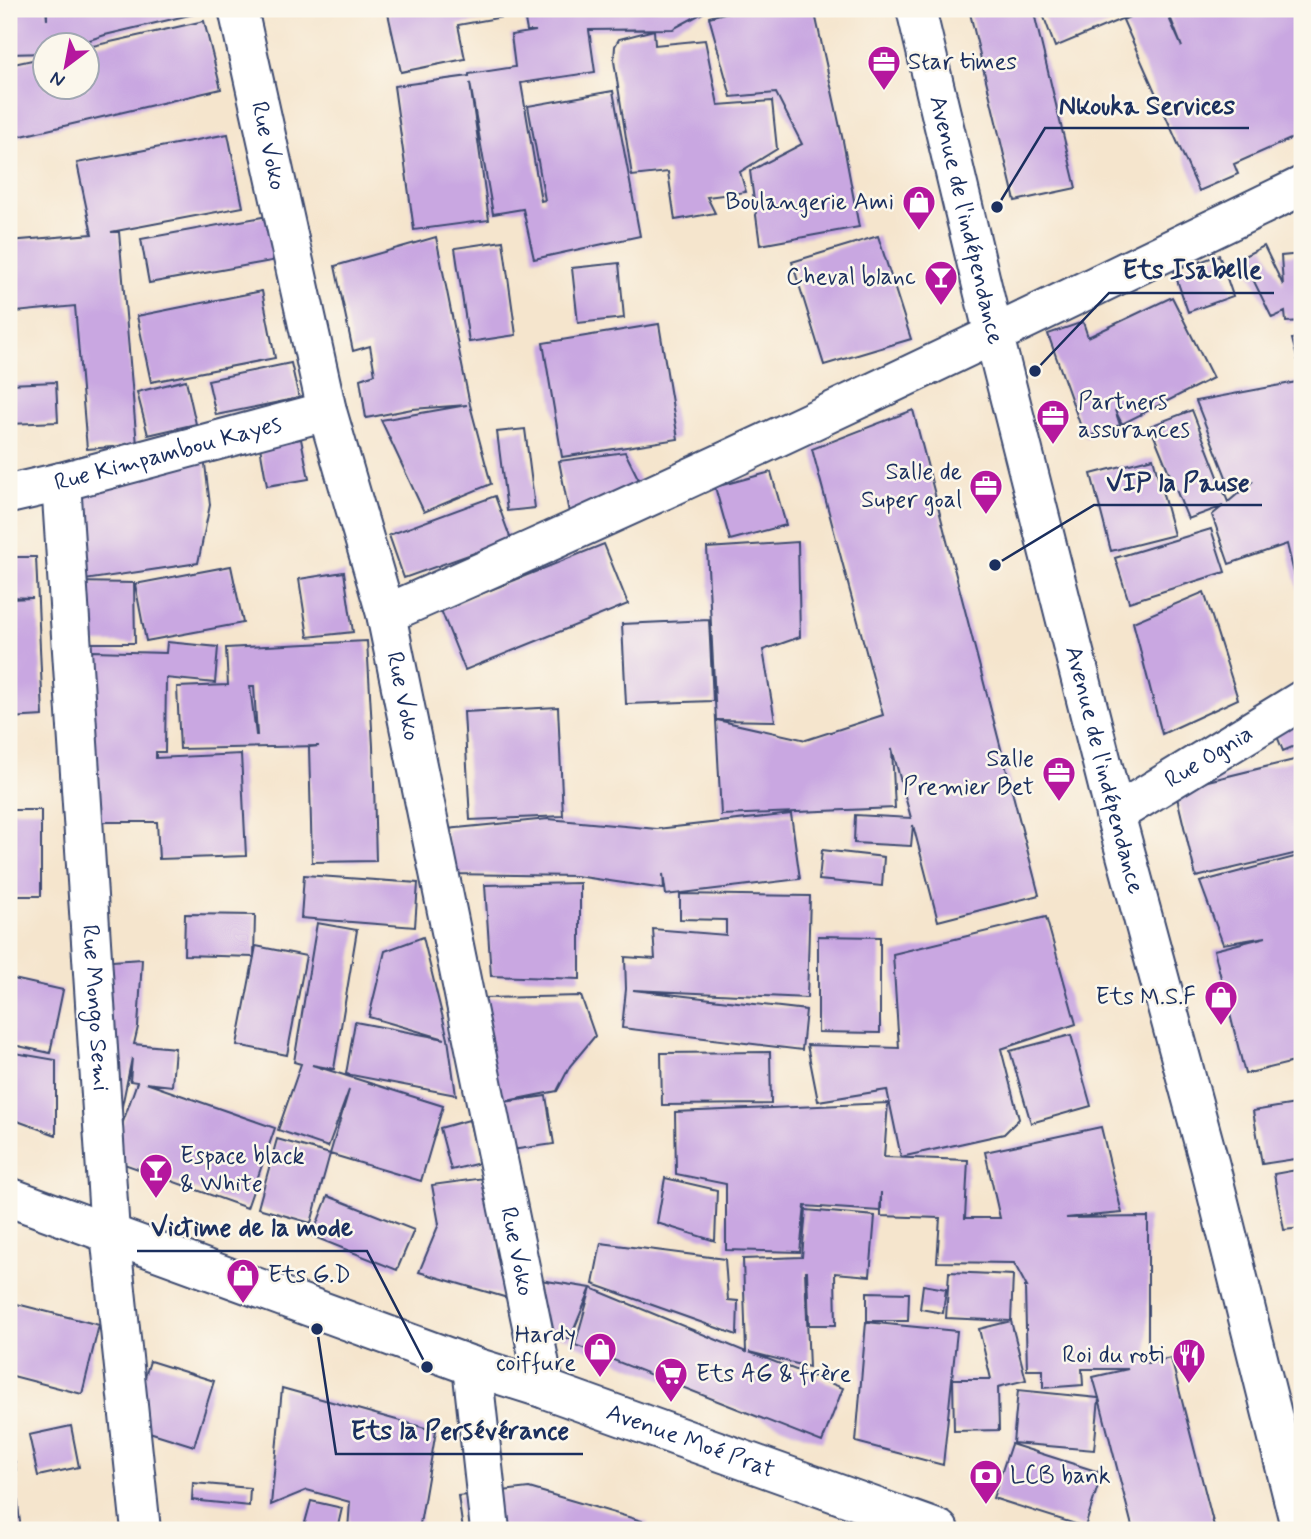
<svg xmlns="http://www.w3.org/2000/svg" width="1311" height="1539" viewBox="0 0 1311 1539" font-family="Mynerve,sans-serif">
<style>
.building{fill:#c9a7e1;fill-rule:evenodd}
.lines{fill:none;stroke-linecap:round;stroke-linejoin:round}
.street-casing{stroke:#3c4a6f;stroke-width:42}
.secondary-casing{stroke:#3c4a6f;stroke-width:42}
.street{stroke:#fff;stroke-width:38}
.secondary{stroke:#fff;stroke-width:38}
.labels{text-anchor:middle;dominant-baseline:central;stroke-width:5;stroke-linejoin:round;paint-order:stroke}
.poi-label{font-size:24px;fill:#1b2f5e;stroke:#fbf7ec;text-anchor:end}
.street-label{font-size:24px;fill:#1b2f5e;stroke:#fbf7ec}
.leader{fill:none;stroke:#1b2f5e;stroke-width:2.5}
.callout-dot{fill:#1b2f5e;stroke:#fbf7ec;stroke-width:2.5}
.callout-label{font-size:26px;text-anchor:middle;font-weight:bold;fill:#1b2f5e;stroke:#fbf7ec;stroke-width:5;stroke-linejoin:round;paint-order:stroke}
</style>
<rect width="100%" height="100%" fill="#fbf7ec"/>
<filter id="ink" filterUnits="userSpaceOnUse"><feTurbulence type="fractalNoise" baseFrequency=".0143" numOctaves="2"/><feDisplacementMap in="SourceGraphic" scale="14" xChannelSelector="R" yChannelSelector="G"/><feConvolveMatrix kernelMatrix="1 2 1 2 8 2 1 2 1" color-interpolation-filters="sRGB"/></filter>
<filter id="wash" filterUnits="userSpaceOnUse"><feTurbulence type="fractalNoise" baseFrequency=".00686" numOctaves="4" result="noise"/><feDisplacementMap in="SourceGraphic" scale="28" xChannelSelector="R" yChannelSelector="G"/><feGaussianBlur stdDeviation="1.57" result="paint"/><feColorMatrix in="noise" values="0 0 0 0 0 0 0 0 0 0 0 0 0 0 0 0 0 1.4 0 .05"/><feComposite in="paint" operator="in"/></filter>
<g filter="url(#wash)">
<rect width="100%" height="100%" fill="#f5e5cd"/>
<g id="blocks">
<path class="building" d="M9,9H46L47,20V9H193L194,14L105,35L71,46H46V53L9,54Z
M387,9H502L503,17L458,25L465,59L401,72Z
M523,9H710L673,29L589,30L595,72L521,83L541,201L545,200L528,106L613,91L640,236L534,259L523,209L493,214L470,83L489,220L414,230L394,86L469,76V74L515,67L511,35L536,31H527Z
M740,9H814L843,141L859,227L760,245L750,171L802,144L776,93L731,97L709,17Z
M969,9H1033L1076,188L1015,201Z
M1041,9H1165L1182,47L1167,9H1302V134L1234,164L1238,174L1199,191L1123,20L1143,10L1055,47Z
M204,21L221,89L9,139V65L46,57V88H88V47Z
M654,30L655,45L705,40L718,105L772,101L777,149L740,172L746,192L707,197L715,213L675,220L668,172L632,176L614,61L615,46L619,39Z
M228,134L243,207L111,232H119L137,445L87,449L75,306L16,312L9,241L92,234L77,163Z
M268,216L277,260L149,283L141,239Z
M878,236L911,339L824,365L792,262Z
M436,237L470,405L491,484L424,512L381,420L467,405L412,409L366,418L360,379L375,374L370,346L353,351L335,266Z
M503,241L516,335L469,342L455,248Z
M1264,246L1283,285L1281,256L1302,254V321L1286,322L1285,312L1272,318L1242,257Z
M1219,255L1233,296L1188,312L1174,271Z
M619,263L624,318L578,323L572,268Z
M262,291L275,358L151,382L137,316Z
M1172,297L1213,378L1122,424L1115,410L1120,425L1085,438L1048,334L1083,322L1088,337Z
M659,324L678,439L562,457L543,343Z
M1302,336V373H1301L1292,339Z
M291,363L299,398L216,415L208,380Z
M186,380L196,424L148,435L137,392Z
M1302,381V602H1301L1287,544L1229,564L1212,515L1223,506L1188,519L1150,426L1192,410L1228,502L1253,481L1230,487L1196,401Z
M56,382L58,422L9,424V384Z
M913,410L1039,895L938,921L913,825L911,846L854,843L855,815L911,818L892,749L895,808L721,815L707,548L798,542L800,637L763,650L775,721L717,720L806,740L883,715L812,449Z
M525,429L535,508L507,511L497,432Z
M301,439L309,479L267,486L260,447Z
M203,448L210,505L198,563L85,580L60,481Z
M625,452L643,488L570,518L559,461Z
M1153,458L1174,535L1111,551L1091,474Z
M771,472L786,525L730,540L715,487Z
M495,496L511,540L404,578L389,535Z
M1211,529L1225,572L1129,602L1115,558Z
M604,544L628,604L465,670L441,610Z
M9,557H36L43,716L9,718V599L33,598L9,597Z
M231,566L243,623L146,641L135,584Z
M344,572L353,632L308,637L299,579Z
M73,582L134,583L135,643H73Z
M1204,592L1238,699L1162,734L1133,622Z
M709,620L713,701L626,704L622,624Z
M367,641L373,746L376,861L312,862L309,747L319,746L180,749L177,687L228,685L226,648ZM250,686H254L257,735H256Z
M167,642L218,647L215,683L166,678L165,752H156V758L241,754L246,856L159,859L157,822H92V651L166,653Z
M558,707L563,816L470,820L464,712Z
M1302,715V743L1283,751L1273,726Z
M1302,758V852L1196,877L1175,789Z
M9,810H41V896H9Z
M791,814L800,879L666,895L663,874L664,889L576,876L447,874V829L548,819L657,829Z
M822,850L884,857L882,886L819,880Z
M1302,855V1060L1245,1074L1214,950L1266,937L1223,944L1200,882Z
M304,875L418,883L415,927L301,918Z
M580,883V979L491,976L485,885Z
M680,894L810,896L807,998L633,990L806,1010L802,1050L622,1028L626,989L625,957L655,959L653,929L726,935V920L680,919Z
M185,914L255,915L254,957L184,955Z
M1046,917L1076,1024L1001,1049L1019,1119L1004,1134L901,1157L887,1090L818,1101L807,1045L899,1048L893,954Z
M317,923L357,930L334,1069L312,1065L443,1106L421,1181L330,1154L349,1090L328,1147L278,1130L301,1064L294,1062Z
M818,936L880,937V1033L818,1032Z
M423,937L448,1039L456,1095L346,1074L355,1022L445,1039L369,1017L385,951Z
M256,946L306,956L287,1055L237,1045Z
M142,959L138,1027L134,1044L175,1048L172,1086L146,1083L275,1128L247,1208L110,1159L137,1082L130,1081L132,1058L120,1116L82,963Z
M9,978L63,990L50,1053L9,1044Z
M581,996L595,1036L570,1066L557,1091L491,1104L484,998Z
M1071,1035L1091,1106L1031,1123L1010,1051Z
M9,1052L56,1060V1135L9,1118Z
M770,1052L771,1104L662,1105L661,1053Z
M546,1096L554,1144L511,1150L504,1102Z
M888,1103L884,1157L968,1160L965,1218H1000L985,1152L1101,1127L1122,1213L1066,1218L1148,1217V1363L1171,1358L1215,1530H1133L1099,1398L1094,1450L1013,1443L1018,1390L1099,1398L1093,1377L1128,1369H1082L1083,1385L1043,1388V1370H1027L1025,1287H1027L1014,1263L937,1262L940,1218L881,1216V1192L880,1211L805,1206L800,1252L726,1250V1184L676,1174L675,1112Z
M1302,1103V1158L1262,1164L1253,1111Z
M469,1120L480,1163L451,1170L440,1128Z
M277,1139L330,1154L311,1223L258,1208Z
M1302,1169V1228L1284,1230L1274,1174Z
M484,1178L511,1299L419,1272L439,1224L432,1185Z
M665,1178L717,1190L715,1241L657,1223Z
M328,1196L414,1230L397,1270L312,1236Z
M806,1210L875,1216L870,1276L835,1273L836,1325H809L807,1271H805L809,1367L749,1352L843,1388L822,1442L575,1345L591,1288L570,1339L532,1329L540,1280L591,1288L746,1352L743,1259L802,1257Z
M601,1243L725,1259L728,1300L738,1301L737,1335L593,1284Z
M949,1272L1013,1275L1011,1321L946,1318Z
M923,1285L946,1289L943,1313L920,1309Z
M867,1292L909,1293L908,1321H867Z
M9,1302L99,1325L82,1394L9,1375Z
M1011,1321L1026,1380L998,1387L999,1430L954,1431L953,1379H991L979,1329Z
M866,1322L957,1331L943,1465L856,1442Z
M150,1361L214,1381L194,1446L130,1426Z
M282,1388L436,1431L419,1530H348L350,1502L307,1490L271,1505Z
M71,1426L79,1467L38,1476L29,1435Z
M1011,1444L1102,1473L1085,1527L993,1498Z
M15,1462L19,1514L21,1530H9V1463Z
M193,1483L250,1488L249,1506L192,1500Z
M529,1488L649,1523L637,1530H463L458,1496Z
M311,1501L342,1508L337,1530H303Z"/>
</g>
</g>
<g filter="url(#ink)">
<use href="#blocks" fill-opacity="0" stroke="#3c4a6f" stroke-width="2"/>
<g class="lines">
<defs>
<g id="street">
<path id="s1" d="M238,9L327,411L386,614L545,1389"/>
<path id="s2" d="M61,482L110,1233L141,1530"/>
<path id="s3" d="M9,494L61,482L327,411"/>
<path d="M386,614C695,480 999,333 1302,186"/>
<path id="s4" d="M1115,814L1302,700"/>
<path d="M472,1366L490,1530"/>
</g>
<g id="secondary">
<path id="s5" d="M916,9L994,336L1115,814L1210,1166L1301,1530"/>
<path id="s6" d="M9,1197L472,1366L545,1389L939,1530"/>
</g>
</defs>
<use href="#street" class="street-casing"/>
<use href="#secondary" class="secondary-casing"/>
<use href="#street" class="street"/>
<use href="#secondary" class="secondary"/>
</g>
</g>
<defs>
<symbol id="office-pin" viewBox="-11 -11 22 30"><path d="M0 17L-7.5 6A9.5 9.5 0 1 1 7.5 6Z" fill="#b5179e" stroke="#fbf7ec"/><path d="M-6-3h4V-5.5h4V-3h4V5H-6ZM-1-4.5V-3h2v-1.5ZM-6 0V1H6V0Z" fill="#fff"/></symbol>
<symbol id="shop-pin" viewBox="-11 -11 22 30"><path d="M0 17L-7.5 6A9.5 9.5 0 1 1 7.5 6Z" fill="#b5179e" stroke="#fbf7ec"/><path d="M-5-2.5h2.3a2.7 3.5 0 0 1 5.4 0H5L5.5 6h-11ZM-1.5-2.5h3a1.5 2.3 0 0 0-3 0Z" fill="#fff"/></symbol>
<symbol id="bar-pin" viewBox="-11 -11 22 30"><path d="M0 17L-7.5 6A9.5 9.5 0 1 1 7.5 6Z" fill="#b5179e" stroke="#fbf7ec"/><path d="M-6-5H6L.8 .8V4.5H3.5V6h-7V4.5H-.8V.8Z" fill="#fff"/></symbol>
<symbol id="restaurant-pin" viewBox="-11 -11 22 30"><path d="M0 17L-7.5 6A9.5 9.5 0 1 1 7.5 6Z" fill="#b5179e" stroke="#fbf7ec"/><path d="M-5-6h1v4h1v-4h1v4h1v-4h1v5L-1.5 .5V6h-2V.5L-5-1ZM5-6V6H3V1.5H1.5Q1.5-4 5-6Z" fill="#fff"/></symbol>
<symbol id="supermarket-pin" viewBox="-11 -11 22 30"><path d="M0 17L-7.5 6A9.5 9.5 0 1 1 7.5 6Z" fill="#b5179e" stroke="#fbf7ec"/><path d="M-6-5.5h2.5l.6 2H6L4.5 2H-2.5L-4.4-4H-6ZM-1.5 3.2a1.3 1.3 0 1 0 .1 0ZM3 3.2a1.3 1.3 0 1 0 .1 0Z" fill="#fff"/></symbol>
<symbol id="bank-pin" viewBox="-11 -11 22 30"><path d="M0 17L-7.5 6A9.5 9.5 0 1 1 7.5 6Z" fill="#b5179e" stroke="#fbf7ec"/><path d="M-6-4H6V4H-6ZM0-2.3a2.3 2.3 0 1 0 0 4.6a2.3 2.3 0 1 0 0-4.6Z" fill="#fff"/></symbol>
</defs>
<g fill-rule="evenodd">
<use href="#office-pin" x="865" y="43" width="38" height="52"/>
<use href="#shop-pin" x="900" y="183" width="38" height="52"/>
<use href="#bar-pin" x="922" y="258" width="38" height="52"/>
<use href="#office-pin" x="1034" y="397" width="38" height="52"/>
<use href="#office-pin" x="967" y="467" width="38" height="52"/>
<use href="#office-pin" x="1040" y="754" width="38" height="52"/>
<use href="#shop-pin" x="1202" y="978" width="38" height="52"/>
<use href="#bar-pin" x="137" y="1151" width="38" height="52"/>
<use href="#shop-pin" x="224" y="1256" width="38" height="52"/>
<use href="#shop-pin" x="581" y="1330" width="38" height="52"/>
<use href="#restaurant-pin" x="1170" y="1336" width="38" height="52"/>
<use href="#supermarket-pin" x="652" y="1355" width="38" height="52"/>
<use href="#bank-pin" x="967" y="1457" width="38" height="52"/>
</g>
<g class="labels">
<g class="poi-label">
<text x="908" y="62" text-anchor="start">Star times</text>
<text x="894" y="202">Boulangerie Ami</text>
<text x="916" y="277">Cheval blanc</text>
<text x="1078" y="402" text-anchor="start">Partners<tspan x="1078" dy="28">assurances</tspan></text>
<text x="962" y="472">Salle de<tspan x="962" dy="28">Super goal</tspan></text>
<text x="1034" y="759">Salle<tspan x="1034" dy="28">Premier Bet</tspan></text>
<text x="1196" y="997">Ets M.S.F</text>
<text x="180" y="1156" text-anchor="start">Espace black<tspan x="180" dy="28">&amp; White</tspan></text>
<text x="268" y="1275" text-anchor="start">Ets G.D</text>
<text x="576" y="1335">Hardy<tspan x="576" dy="28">coiffure</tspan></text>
<text x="1164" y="1355">Roi du roti</text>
<text x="696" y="1374" text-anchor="start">Ets AG &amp; frère</text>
<text x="1010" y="1476" text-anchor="start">LCB bank</text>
</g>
<g class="street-label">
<text stroke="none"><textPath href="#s1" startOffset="140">Rue Voko</textPath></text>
<text stroke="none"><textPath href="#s5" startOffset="217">Avenue de l'indépendance</textPath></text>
<text stroke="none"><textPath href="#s3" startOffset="164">Rue Kimpambou Kayes</textPath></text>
<text stroke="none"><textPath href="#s1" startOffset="707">Rue Voko</textPath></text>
<text stroke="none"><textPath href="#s4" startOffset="110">Rue Ognia</textPath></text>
<text stroke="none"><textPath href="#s5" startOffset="784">Avenue de l'indépendance</textPath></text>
<text stroke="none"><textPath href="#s2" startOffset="527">Rue Mongo Semi</textPath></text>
<text stroke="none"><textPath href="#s1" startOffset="1274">Rue Voko</textPath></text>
<text stroke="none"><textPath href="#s6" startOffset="724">Avenue Moé Prat</textPath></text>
</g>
</g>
<path class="leader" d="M997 207L1045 128H1249M1035 371L1109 293H1274M995 565L1094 505H1262M427 1367L367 1251H137M317 1329L336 1454H583"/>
<g class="callout-dot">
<circle cx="997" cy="207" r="7"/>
<circle cx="1035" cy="371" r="7"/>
<circle cx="995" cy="565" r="7"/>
<circle cx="427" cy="1367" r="7"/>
<circle cx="317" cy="1329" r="7"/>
</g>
<g class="callout-label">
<text x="1147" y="114">Nkouka Services</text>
<text x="1192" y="278">Ets Isabelle</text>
<text x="1178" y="491">VIP la Pause</text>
<text x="252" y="1236">Victime de la mode</text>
<text x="460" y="1439">Ets la Persévérance</text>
</g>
<rect width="1311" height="1539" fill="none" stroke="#fbf7ec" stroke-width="35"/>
<g transform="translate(66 66) rotate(212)"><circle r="33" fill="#fbf7ec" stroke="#a1a7b3" stroke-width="2"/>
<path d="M0-5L12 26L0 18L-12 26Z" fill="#b5179e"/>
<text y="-10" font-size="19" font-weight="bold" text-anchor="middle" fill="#1b2f5e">N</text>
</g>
</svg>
